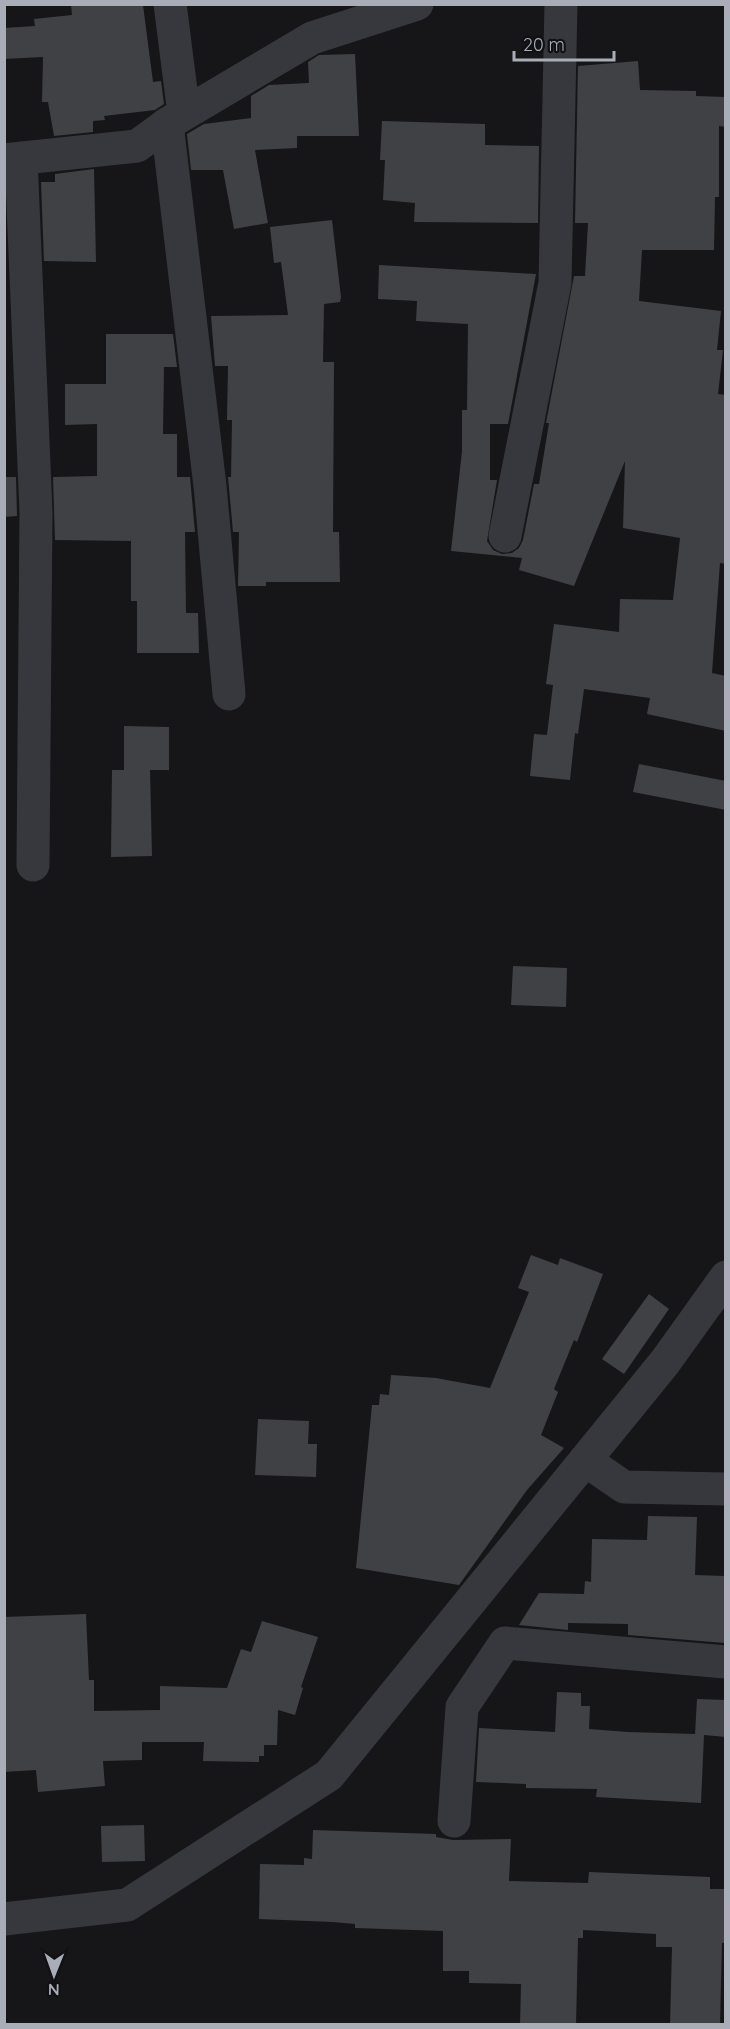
<svg xmlns="http://www.w3.org/2000/svg" width="730" height="2029" viewBox="0 0 730 2029" font-family="Quicksand,sans-serif">
<style>
.building{fill:#404145}
.lines{fill:none;stroke-linecap:round;stroke-linejoin:round}
.street{stroke:#37383d;stroke-width:33}
</style>
<rect width="100%" height="100%" fill="#161618"/>
<path class="building" d="M71,4L143,5L153,82L161,81L164,104L155,110L104,116L105,120L93,121V132L54,136L48,102H42L43,57L4,59V28L35,26L34,19L72,15Z
M355,54L359,136H297V148L255,150L268,223L234,229L223,170H191L187,134L204,124L251,118V96L269,85L309,83L308,62L319,55Z
M638,61L640,90L696,91V96L726,97V127L719,126V197H715L714,250H642L639,301L721,311L717,350H723L718,394L726,395V564L720,563L712,673L726,676V731L647,714L650,698L584,689L578,734L575,733L570,780L530,776L534,734L547,735L553,685L546,684L554,624L619,632L620,599L673,600L680,538L623,528L625,461L574,586L519,570L522,558L451,551L462,451V410H467L468,324L416,321L417,301L378,299L379,265L536,274L508,424H490V480H497L487,541L493,550L502,554L512,553L519,548L523,540L534,484H539L549,423H546L574,276H585L588,223H575L578,66Z
M382,121L485,124V145L539,146L538,223L414,222L415,203L383,200L385,160H380Z
M94,169L96,262L44,261L41,182H55V174Z
M332,220L341,297L340,302L324,304L323,362H334L333,532H339L340,582H266V586H238L239,532H233L228,477H231L232,420H227L228,366H215L211,316L288,315L281,262L274,263L270,227Z
M106,334H173L177,367H164L163,434H177V477H190L195,532H185L186,613H198L199,653H137V601H131V541L55,540L53,477L97,476V424L65,425V384H106Z
M4,477H16L17,516L4,517Z
M124,726L169,727V770H150L152,856L111,857L112,770H124Z
M639,764L726,781V810L633,792Z
M513,966L567,968L566,1007L511,1005Z
M531,1255L558,1265L560,1258L603,1274L577,1342L574,1340L554,1389L558,1392L541,1435L564,1448L527,1490L459,1585L356,1568L372,1405H379L380,1394L389,1395L391,1375L436,1378L490,1388L529,1292L518,1288Z
M649,1294L669,1309L624,1374L602,1359Z
M258,1419L309,1421L308,1444H317L316,1477L255,1475Z
M648,1516L697,1517L695,1575L725,1576V1643L628,1635V1624L568,1623V1630L519,1625L539,1593L584,1594L585,1581L591,1582L592,1539L647,1540Z
M86,1614L89,1680H94V1711L160,1710V1686L227,1688L241,1649L251,1652L262,1621L318,1637L301,1687L303,1688L295,1715L278,1710L277,1745H264V1756H259V1762L203,1761L204,1742H142V1760L103,1761L105,1786L38,1792L36,1770L4,1772V1617Z
M557,1692L581,1693V1706H590L589,1729L628,1732L695,1734L697,1699L726,1700V1737L704,1735L701,1803L596,1797L597,1789L526,1788V1784L476,1782L479,1728L555,1732Z
M144,1825L145,1861L102,1862L101,1826Z
M313,1830L436,1834V1837L453,1840L511,1839L509,1881L588,1883L589,1872L710,1877V1889H726V1943H722L720,2025H670L672,1947H656V1934L583,1930V1938H578L576,2025H520L521,1984L469,1983V1971H443V1931L355,1928V1924L333,1922L259,1919L260,1864L304,1865V1858L312,1859Z"/>
<g class="lines">
<path class="street" d="M170,4L184,114
M167,124L210,486L229,694
M21,158L36,512L33,865
M4,160L137,146L167,124L312,38L417,4
M505,536L555,283L561,4
M585,1460L624,1487L726,1489
M454,1821L462,1707L505,1643L726,1662
M4,1919L127,1905L329,1775L665,1362L726,1277"/>
</g>
<rect width="730" height="2029" fill="none" stroke="#a8adb8" stroke-width="12"/>
<g transform="translate(54 1975) rotate(181)" stroke="#111113" stroke-width="4.5" paint-order="stroke">
<path d="M0-4.5L10 22L0 15L-10 22Z" fill="#a8adb8"/>
<text y="-9" font-size="16" font-weight="bold" text-anchor="middle" fill="#a8adb8">N</text>
</g>
<path d="M514 51v9h100v-9" fill="none" stroke="#a8adb8" stroke-width="3"/>
<text x="523" y="51" font-size="18" fill="#a8adb8" stroke="#111113" stroke-width="4.5" paint-order="stroke">20 m</text>
</svg>
